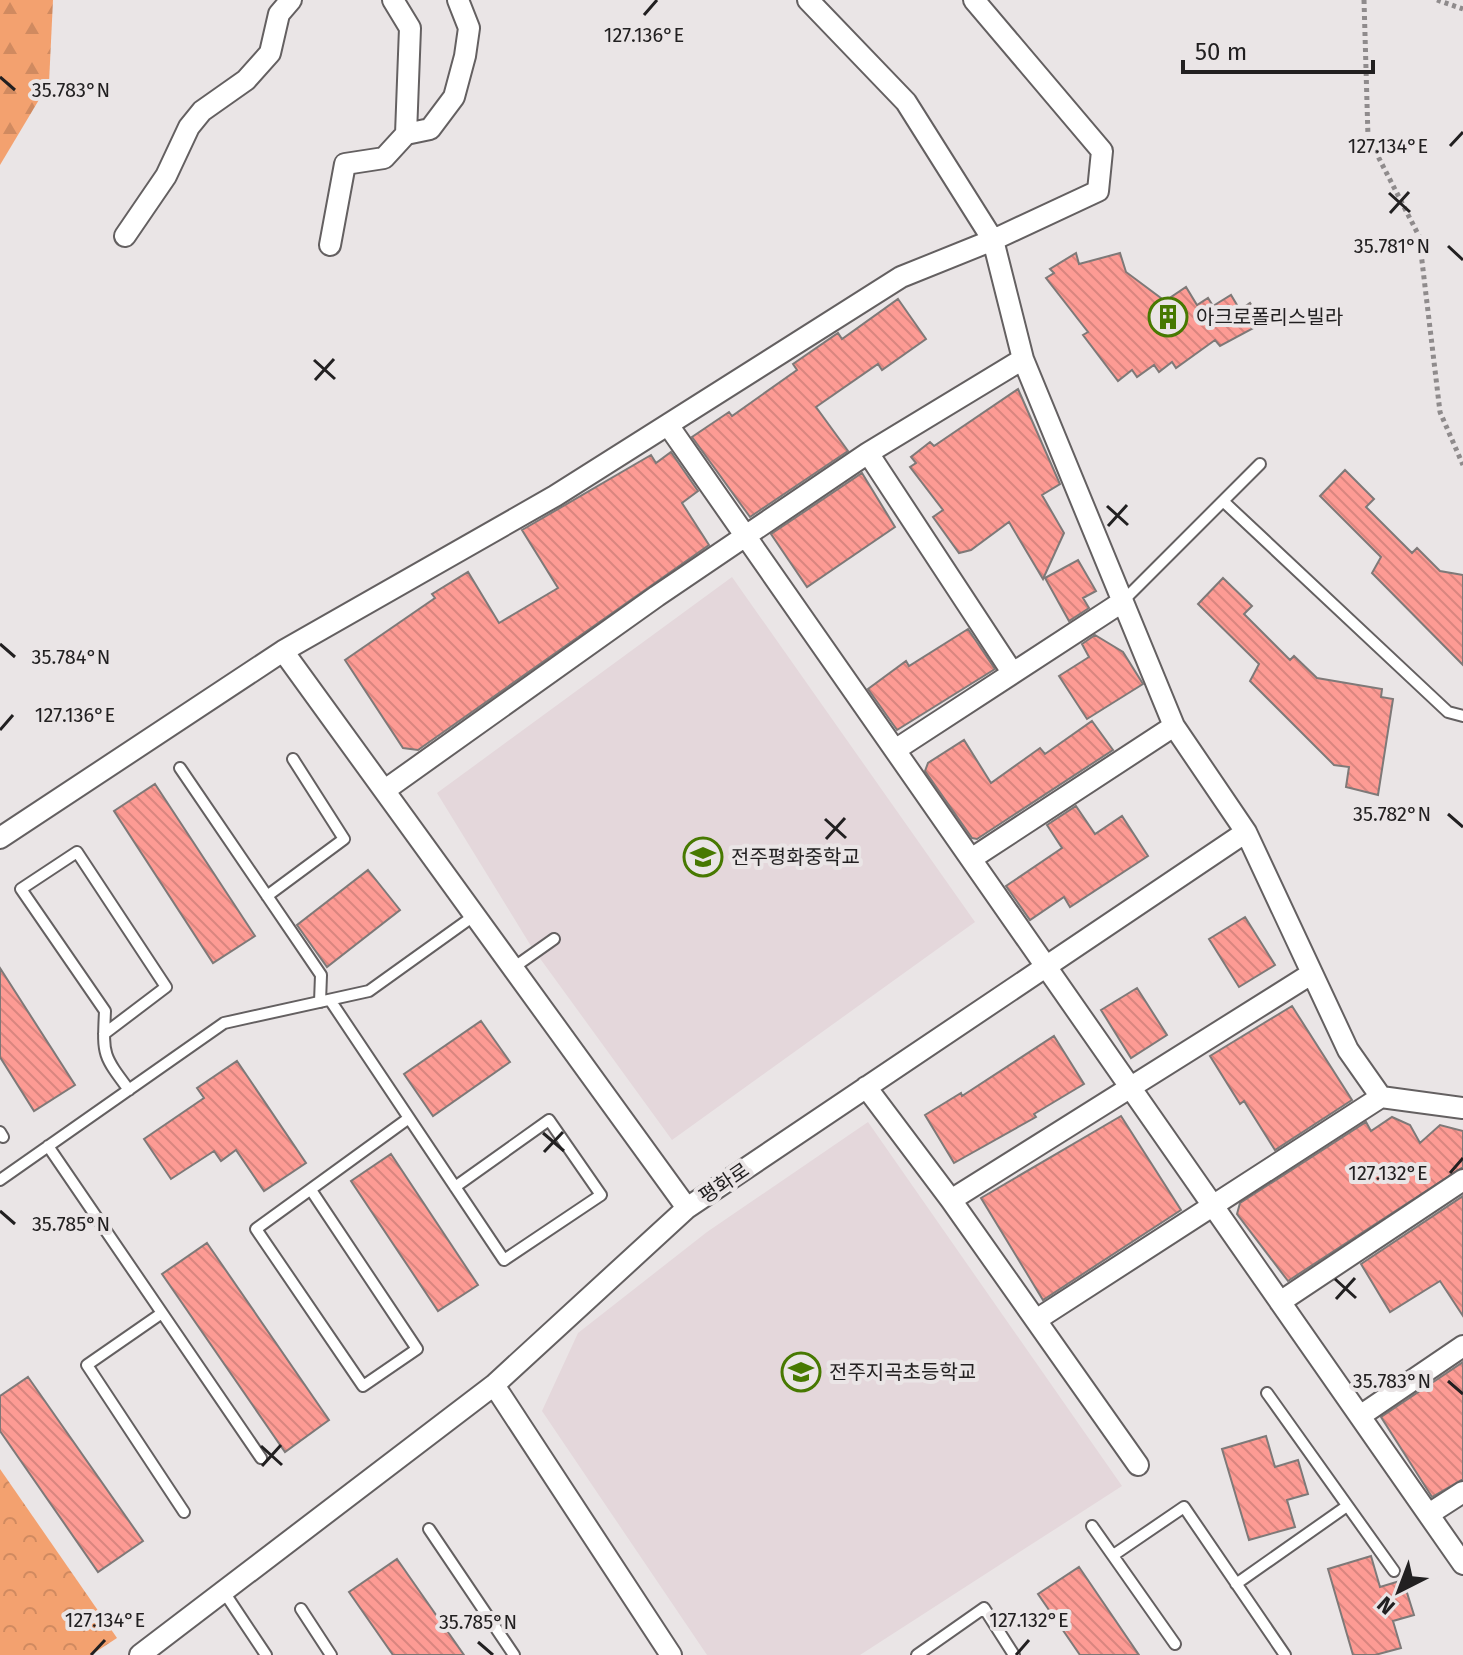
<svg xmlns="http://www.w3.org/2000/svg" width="1463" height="1655" viewBox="0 0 1463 1655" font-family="'Fira Sans','Noto Sans KR',sans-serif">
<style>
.built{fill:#e4d7db}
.forest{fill:url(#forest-firs)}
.park{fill:url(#park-crowns)}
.building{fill:url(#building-back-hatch);stroke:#7e7978;stroke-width:2}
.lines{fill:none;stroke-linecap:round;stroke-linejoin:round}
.lane-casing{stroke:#646061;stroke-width:14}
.street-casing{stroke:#646061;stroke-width:24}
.path{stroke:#8f8b8c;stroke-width:5;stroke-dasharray:4 4;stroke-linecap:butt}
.lane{stroke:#fff;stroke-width:10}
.street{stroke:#fff;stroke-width:20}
.ticks{fill:none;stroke:#222021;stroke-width:3}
.labels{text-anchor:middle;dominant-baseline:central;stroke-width:8;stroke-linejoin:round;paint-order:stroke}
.poi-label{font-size:20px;fill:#222021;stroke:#eae5e6;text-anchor:start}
.street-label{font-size:20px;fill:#222021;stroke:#eae5e6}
.ticks-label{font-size:20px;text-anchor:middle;fill:#222021;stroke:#eae5e6;stroke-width:8;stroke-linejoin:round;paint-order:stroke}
</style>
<defs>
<pattern id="forest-firs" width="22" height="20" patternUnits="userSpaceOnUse" patternTransform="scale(2)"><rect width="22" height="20" fill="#f3a16f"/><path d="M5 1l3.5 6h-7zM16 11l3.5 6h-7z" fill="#d08a60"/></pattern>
<pattern id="park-crowns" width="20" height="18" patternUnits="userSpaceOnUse" patternTransform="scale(2)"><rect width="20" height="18" fill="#f3a16f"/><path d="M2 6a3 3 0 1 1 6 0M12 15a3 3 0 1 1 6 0" fill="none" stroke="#d08a60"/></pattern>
<pattern id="building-back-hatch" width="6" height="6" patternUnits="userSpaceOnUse" patternTransform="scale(2)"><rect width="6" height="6" fill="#fd9b94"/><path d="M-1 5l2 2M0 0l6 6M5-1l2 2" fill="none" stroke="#d9857f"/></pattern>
</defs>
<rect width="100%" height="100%" fill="#eae5e6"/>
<path class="built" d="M732,577L975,922L672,1140L531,946L437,793Z
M868,1122L1122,1486L860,1655H707L542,1411L578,1333L707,1232Z"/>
<path class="forest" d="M0,0H53L49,83L0,165Z"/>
<path class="park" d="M0,1469L117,1638L91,1655H0Z"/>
<path class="building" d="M1076,253L1079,264L1120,253L1126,272L1165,301L1186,287L1197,305L1208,298L1213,306L1231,295L1240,310L1250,303L1263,323L1220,346L1215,340L1176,368L1172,362L1159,372L1154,365L1137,377L1132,370L1118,381L1083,335L1088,332L1046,278L1054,273L1050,269Z
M898,299L926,339L882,370L878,364L816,407L848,451L750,517L692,437L729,412L732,416L797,370L793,364L838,333L842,339Z
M1018,389L1060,484L1042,495L1064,533L1043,579L1009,522L971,550L959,553L933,517L943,510L910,467L916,463L911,457L930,442L934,446Z
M671,452L698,491L682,503L709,545L418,750L403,748L345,660L435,598L432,594L468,572L499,623L558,588L522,530L651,455L656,463Z
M1345,470L1374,499L1366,507L1412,553L1417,548L1440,571L1463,575V665L1372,573L1381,557L1320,496Z
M862,473L895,527L807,587L771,534Z
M1078,560L1096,591L1083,598L1089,608L1069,621L1045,578Z
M1223,578L1252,606L1244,614L1290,660L1294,656L1317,678L1382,689L1381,697L1393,699L1378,795L1346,787L1349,767L1334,765L1250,681L1259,664L1198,604Z
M968,629L995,669L897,730L868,689L906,661L909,666Z
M1095,635L1123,652L1143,684L1087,719L1059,676L1089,657L1082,644Z
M1092,721L1113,750L977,839L972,838L925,771L928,763L964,740L991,783L1040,748L1045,754Z
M155,784L255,936L213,963L114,811Z
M1076,806L1095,834L1122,816L1148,856L1070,907L1064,897L1030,920L1006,886L1062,848L1047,825Z
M368,870L400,910L327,967L297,925Z
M1245,917L1275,965L1239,987L1209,939Z
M0,968L75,1085L34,1111L0,1057Z
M1137,988L1167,1035L1131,1058L1101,1010Z
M1292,1006L1352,1100L1275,1150L1244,1101L1240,1104L1210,1056Z
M481,1021L510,1062L433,1116L404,1074Z
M1054,1036L1084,1084L1034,1114L1036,1117L954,1163L925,1115L961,1093L962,1096Z
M237,1061L306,1163L264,1191L236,1150L221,1161L214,1151L171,1179L144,1139L204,1098L197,1088Z
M1121,1116L1181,1210L1043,1300L981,1198Z
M1392,1117L1410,1125L1420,1143L1440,1125L1463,1131V1167L1288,1281L1237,1214L1240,1203L1366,1122L1371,1131Z
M391,1154L478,1285L438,1311L351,1181Z
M1463,1196V1316L1440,1281L1390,1312L1361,1264Z
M207,1243L329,1420L285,1452L162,1274Z
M1463,1362V1479L1432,1497L1381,1417Z
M28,1377L143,1541L98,1572L0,1431V1396Z
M1266,1436L1275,1467L1298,1460L1308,1494L1287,1500L1295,1527L1249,1540L1222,1449Z
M1371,1556L1380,1587L1403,1580L1414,1615L1393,1621L1401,1648L1375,1655H1353L1328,1569Z
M397,1559L464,1655H393L349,1592Z
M1079,1567L1139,1655H1080L1038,1594Z"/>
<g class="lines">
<defs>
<path id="lane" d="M1223,501L1448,712L1463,716
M1122,602L1260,464
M180,768L321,975L320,1002
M267,896L344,839L293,759
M513,968L554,939
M330,1000C388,1086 446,1173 504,1260L601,1195L549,1120L455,1187
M104,1034L166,987L77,852L21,889L105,1011C103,1055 102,1054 129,1090
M0,1132L3,1137
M48,1146L261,1458
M0,1180L224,1023L369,991L475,915
M311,1190L417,1349L363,1386L256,1229L409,1118
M162,1313L87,1365L184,1512
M1267,1393L1394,1571
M1092,1526L1175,1644
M429,1529L514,1655
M1115,1554L1184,1507L1285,1655
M1236,1584L1347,1506
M224,1592L266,1655
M301,1609L331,1655
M917,1655L984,1608L1014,1655"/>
<path id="street" d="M393,0L410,28L406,134
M808,0L906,102L993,240L1023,359L1174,726L1246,832L1348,1050L1381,1097L1463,1108
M125,236L166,176L189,127L202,111L246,80L270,53L279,14L291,0
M330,245L345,164L384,158L406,134L430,129L454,97L465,56L469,28L458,0
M668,425L1463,1564
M868,453L1012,672
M283,651L687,1208
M895,750L1122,602
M385,790L657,596L868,453L1023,359
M0,838L283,651L555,496L901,277L993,240L1098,191L1102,151L974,0
M971,859L1174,726
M866,1087L951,1200L1138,1465
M951,1200L1311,974
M1280,1302L1463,1180
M1036,1320L1381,1097
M494,1385L671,1655
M1360,1416L1463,1346
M1429,1514L1463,1492
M140,1655L494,1385L687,1208L1246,832"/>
</defs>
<use href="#lane" class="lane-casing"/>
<use href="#street" class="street-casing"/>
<path class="path" d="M1364,0L1368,137L1419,236L1440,412L1463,465
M1437,0L1463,9"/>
<use href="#lane" class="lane"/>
<use href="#street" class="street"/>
</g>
<path class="ticks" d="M644,15L657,0M0,77L15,90M1450,146L1463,132M1389,193L1410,212M1390,213L1409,192M1448,246L1463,260M314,360L335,379M315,380L334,359M1107,506L1128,525M1108,526L1127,505M0,644L15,657M0,730L13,715M1448,814L1463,827M825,819L846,838M826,839L845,818M543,1133L564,1151M544,1152L563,1132M1450,1173L1463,1158M0,1211L15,1224M1335,1279L1356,1298M1336,1299L1355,1278M1448,1381L1463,1394M261,1446L282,1465M262,1466L281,1445M478,1642L493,1655M91,1655L105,1640M1016,1655L1029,1640"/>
<defs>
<symbol id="building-ring" viewBox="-11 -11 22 22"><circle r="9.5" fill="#eae5e6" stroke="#477901" stroke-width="1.5"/><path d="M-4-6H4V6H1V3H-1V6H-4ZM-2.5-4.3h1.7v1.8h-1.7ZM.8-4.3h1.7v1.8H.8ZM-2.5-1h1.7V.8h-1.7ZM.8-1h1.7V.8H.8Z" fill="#477901"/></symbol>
<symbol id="school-ring" viewBox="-11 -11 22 22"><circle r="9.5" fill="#eae5e6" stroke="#477901" stroke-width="1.5"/><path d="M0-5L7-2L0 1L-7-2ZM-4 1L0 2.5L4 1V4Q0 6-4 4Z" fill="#477901"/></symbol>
</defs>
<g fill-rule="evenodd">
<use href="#building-ring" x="1146" y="295" width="44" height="44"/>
<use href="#school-ring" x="681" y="835" width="44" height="44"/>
<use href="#school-ring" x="779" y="1350" width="44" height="44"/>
</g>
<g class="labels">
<g class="poi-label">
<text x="1196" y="317">아크로폴리스빌라</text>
<text x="731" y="857">전주평화중학교</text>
<text x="829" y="1372">전주지곡초등학교</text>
</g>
<g class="street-label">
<text transform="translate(724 1183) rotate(-34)">평화로</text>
</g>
</g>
<g class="ticks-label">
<text x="644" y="42">127.136°E</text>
<text x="71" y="97">35.783°N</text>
<text x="1388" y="153">127.134°E</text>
<text x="1392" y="253">35.781°N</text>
<text x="71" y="664">35.784°N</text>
<text x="75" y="722">127.136°E</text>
<text x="1392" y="821">35.782°N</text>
<text x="1388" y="1180">127.132°E</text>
<text x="71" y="1231">35.785°N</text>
<text x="1392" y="1388">35.783°N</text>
<text x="105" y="1627">127.134°E</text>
<text x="1029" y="1627">127.132°E</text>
<text x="478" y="1629">35.785°N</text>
</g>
<g transform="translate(1399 1591) rotate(222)" stroke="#eae5e6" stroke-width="6" paint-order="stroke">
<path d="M0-6L14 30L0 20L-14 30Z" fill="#222021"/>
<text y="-12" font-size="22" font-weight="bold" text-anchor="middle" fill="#222021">N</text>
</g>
<path d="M1183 60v12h190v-12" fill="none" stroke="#222021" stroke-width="4"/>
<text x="1195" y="60" font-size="24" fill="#222021" stroke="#eae5e6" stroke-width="6" paint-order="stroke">50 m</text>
</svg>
